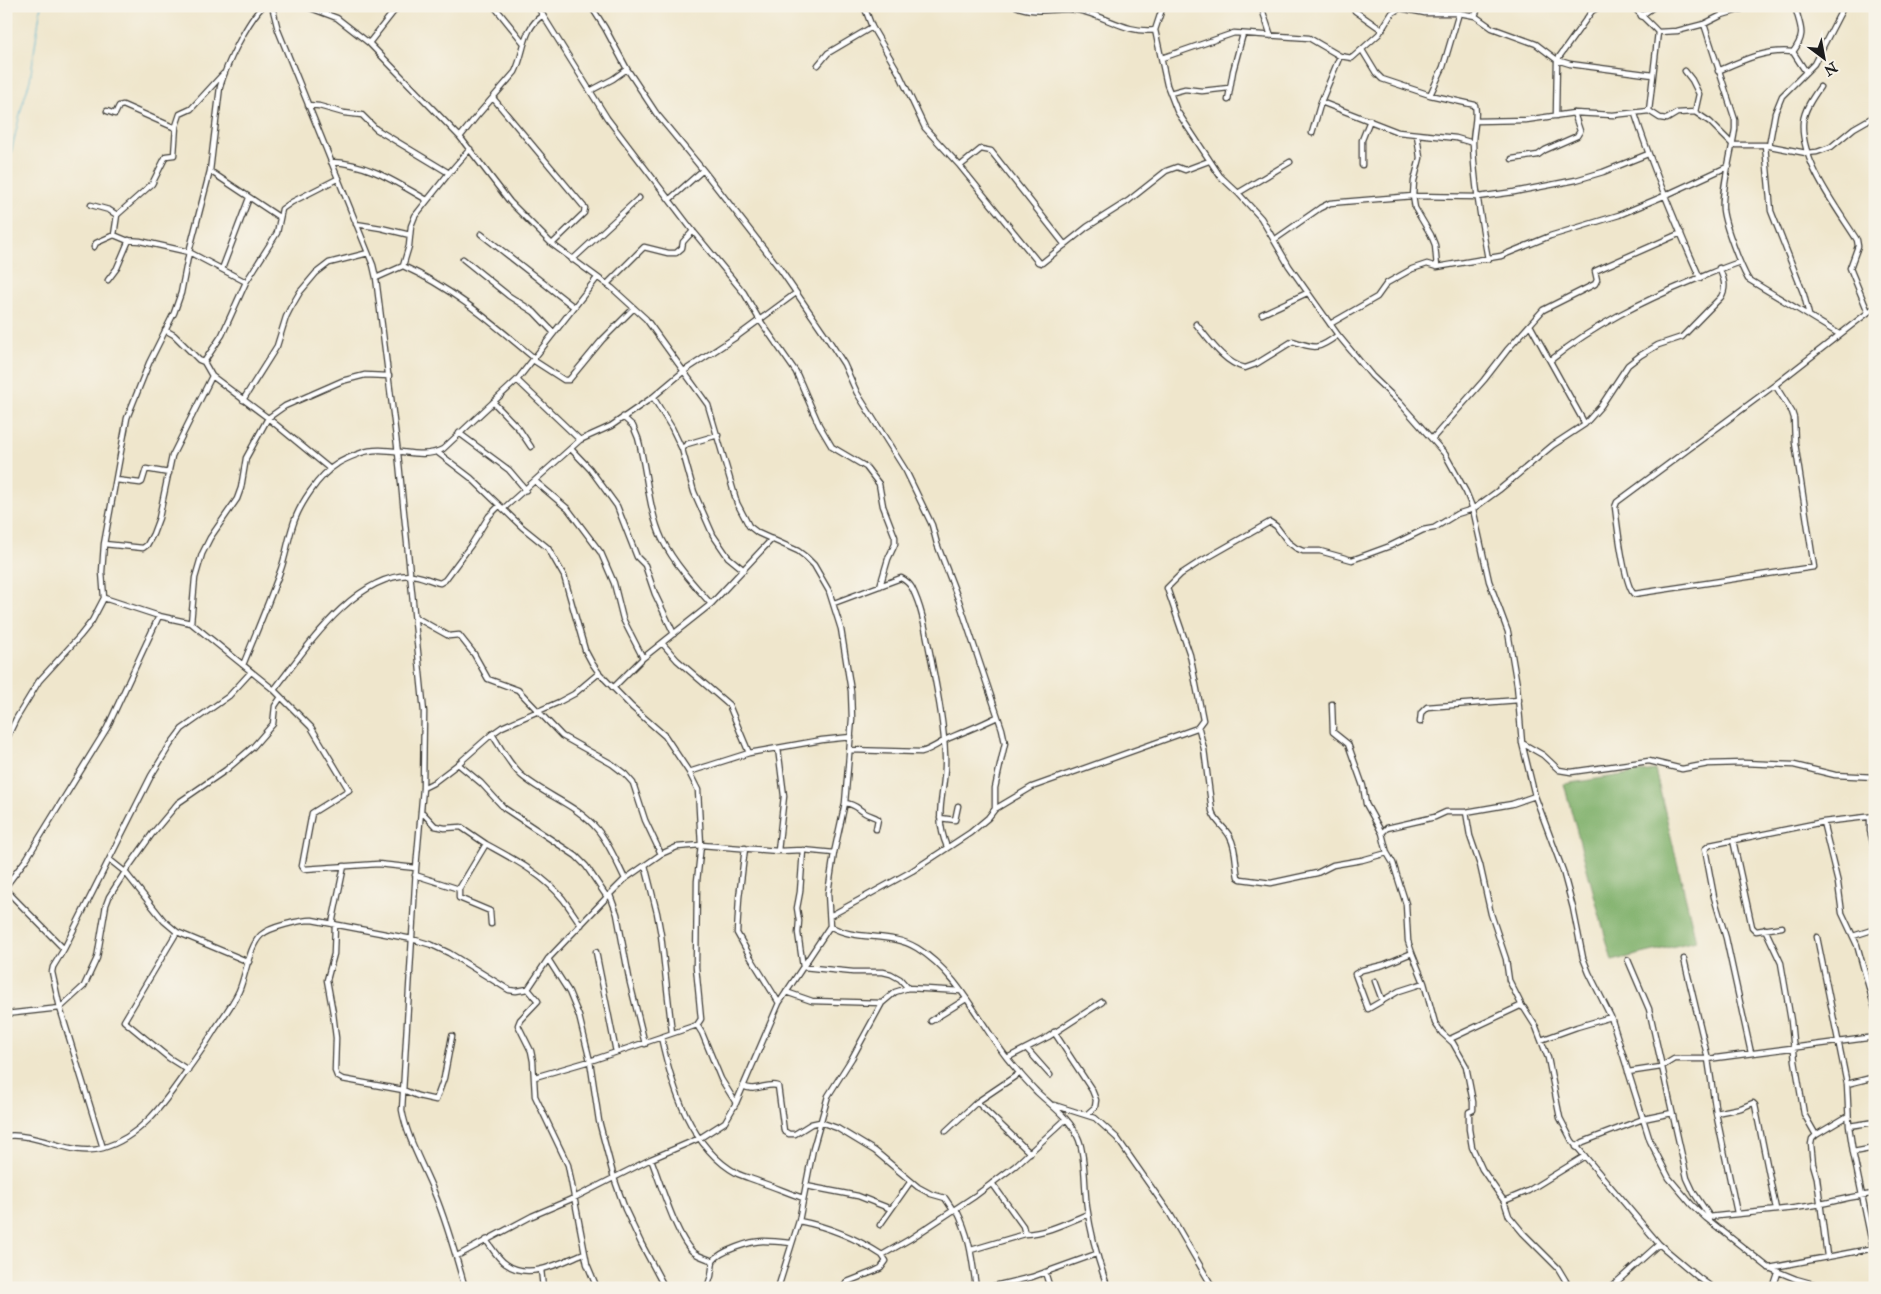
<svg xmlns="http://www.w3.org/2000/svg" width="1881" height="1294" viewBox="0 0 1881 1294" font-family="'IM FELL Double Pica',serif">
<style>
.forest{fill:#80b16c;stroke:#4e6644}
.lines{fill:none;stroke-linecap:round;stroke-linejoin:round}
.stream{stroke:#4fafce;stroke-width:1}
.minor-casing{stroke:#3c3a36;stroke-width:7}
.minor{stroke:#fff;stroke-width:4.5}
</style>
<rect width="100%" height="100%" fill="#f7f3e8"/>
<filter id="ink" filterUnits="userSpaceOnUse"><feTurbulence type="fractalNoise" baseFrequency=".02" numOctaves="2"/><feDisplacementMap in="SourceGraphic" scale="10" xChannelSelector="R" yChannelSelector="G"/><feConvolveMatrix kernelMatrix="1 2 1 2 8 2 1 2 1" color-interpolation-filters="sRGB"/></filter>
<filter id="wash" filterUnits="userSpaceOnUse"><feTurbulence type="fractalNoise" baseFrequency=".0096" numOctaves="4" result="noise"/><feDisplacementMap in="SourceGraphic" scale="20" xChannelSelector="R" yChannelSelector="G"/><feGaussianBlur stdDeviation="1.12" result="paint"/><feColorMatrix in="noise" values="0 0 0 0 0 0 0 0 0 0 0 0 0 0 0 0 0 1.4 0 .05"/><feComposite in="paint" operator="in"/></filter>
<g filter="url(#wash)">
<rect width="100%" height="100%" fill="#efe6cc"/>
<path class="forest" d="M1655,770L1696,941L1612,961L1564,784Z"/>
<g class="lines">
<path class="stream" d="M6,174L22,106L30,80L41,6"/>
</g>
</g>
<g filter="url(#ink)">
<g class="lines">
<defs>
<path id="minor" d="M272,6L278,30L373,265L376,278L398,453L424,712L423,788L416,868L402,1110C407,1138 423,1165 434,1192C447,1223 456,1256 465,1288
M305,6L337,18L369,43L460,137L510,202L552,244L612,288L646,319L708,405L737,503L749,526L758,533L798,551L806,557L814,565L829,591L841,629L851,691L852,719L845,803L834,853L828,893L830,926C856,942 889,931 917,948C958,973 978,1021 1007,1058C1016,1069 1027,1082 1037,1092C1053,1107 1071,1119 1079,1140C1086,1159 1084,1187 1087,1207C1091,1235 1098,1261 1108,1288
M494,6L523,42
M537,6L607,118L693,231L744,293L759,319L796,372L819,425L832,447L866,467L879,484L883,506L895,537V544L888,559L880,586
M591,6L605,28L627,69L656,113L703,170L780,269L826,336L844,364L857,393L906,471L932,525L937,544L959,601L1002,729L1005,743L995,788V809
M864,6L872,27L899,73L925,128L960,166L1038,262L1042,263L1087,227L1128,201L1166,171L1177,167L1185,170L1209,161
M1016,6C1036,15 1057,7 1077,10C1105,15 1126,34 1155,30
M1163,6L1155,30L1167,85L1177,111L1220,176L1238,193L1261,218L1289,266L1338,335L1372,376L1400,403L1445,454L1466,492L1473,509L1489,581L1508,632L1517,685L1522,743L1535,796L1563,871L1573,908L1583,958L1589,973L1611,1017L1650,1141L1669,1178L1692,1205L1706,1218L1769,1268L1796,1279L1828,1288
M1261,6L1271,36
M1353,6L1355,11L1382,30
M1633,6C1641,16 1650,23 1658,32L1677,31L1704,24L1722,15L1752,6
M1722,15V6
M1475,16L1479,6
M1641,16L1655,6
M1704,24L1735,120V129C1732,151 1721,190 1723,210C1725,226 1740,265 1748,279L1839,334
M369,43L398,6
M1362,50L1376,73L1382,79L1430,95L1475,105C1478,117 1473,130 1473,143C1474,182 1481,221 1488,259
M1793,52L1806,72
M1162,58L1234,33L1309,38L1340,56L1352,58L1379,34L1392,13L1400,8L1425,13H1459L1475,16L1492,28L1536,44L1557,60L1570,64L1653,75
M818,65L828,53L872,27
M1685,71L1692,80L1699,94L1695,112
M1718,71C1743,60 1766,49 1793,52C1807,33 1800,28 1795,6
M1820,87C1813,97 1804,110 1803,122C1800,161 1837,208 1857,240L1858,246L1850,268L1868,312
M590,91L613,79L627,69
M1170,93L1185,89L1202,91L1229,88
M1430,95L1443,67L1459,13
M493,98L585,208L584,213L552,244
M1228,100L1233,71L1243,34
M1321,102L1398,132L1456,138L1473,143
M308,105L319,106L344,113L362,115L376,129L449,173
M107,111L115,114L119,106L123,105L173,127L176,126L180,114L191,109L223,74
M1649,111L1658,32
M1635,114C1653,170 1676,224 1700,278
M1556,116L1557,60L1592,11L1600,6
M1476,121L1526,120L1574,113L1613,115L1649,111L1660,118L1667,119L1677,113L1695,112L1710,122L1733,145H1765
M1312,133L1321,102L1340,56
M1417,134L1420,158L1414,181L1413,196L1415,208L1431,235L1435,245L1437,267
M460,137L476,117L515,72C525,52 522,29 543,15
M1769,146L1775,113L1782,96L1814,64L1844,6
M1512,159L1538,155L1545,150L1577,136L1580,131L1574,113
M331,162C368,163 395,182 427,200
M1362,165V140L1370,120
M960,166L981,149L991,151L1065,245
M210,171L279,217
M1238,193L1290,162
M670,199L703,170
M91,205L109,210L117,215
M356,224L381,228L410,235
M481,234L574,307
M114,235L126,240L140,241L189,252L246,282
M1274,240L1320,208L1330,203L1413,196L1478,197L1514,192L1576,180L1603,172L1648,154
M94,247L96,243L114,235L117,215L152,184L166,156L174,155L176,126
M463,259L509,296L534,312L554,333
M572,260L639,198
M403,266C454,289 492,323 534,358
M222,269L249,198
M376,278L403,266L409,246L411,226L415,216L449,173L470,149
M108,280L117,268L129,240
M607,284L644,247L668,253H676L682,248L683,242L693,231
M1262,314L1307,293
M1809,315L1804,295L1771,211L1765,145L1806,153L1817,152L1831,147L1854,128L1875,116
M1196,324C1209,340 1224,363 1245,368L1256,364L1293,341C1316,349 1318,350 1338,335
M1330,324L1377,297L1387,283L1412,269L1427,264L1437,267L1501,256L1550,236L1619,215L1664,196L1729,166
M1530,325L1585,424
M165,330L174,335L199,360L204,362L212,376L268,418L330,469
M533,360L564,380H569L602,340L634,308
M1551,360C1594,325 1643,301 1694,280C1709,274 1724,267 1740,262
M204,362L222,335L246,282L277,233L282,209L292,202L339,178
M517,380L580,440
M1775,385L1792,412L1794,418L1795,443L1814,567L1634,594C1624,586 1617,523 1615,507L1617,502L1775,385L1875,307
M653,397L672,428L682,449L694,492L713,535L728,557L744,570
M243,400L277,346L286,317L290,309L300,292L316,273L329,263L368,253
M493,402L519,429L531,447
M623,417L633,426L638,438C647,470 648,509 662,539C674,563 693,584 711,604
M459,433L509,470L526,490
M1432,439L1484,380L1508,349L1543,310L1595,284L1597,280L1595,271L1681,233
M571,449L590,469L617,506L637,557L645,565L655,594L674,634
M682,449L687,444L718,435
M437,452L471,478L522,527L548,548L564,576L585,650L592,663L599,673L632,707L665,736L689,772L698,790L701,845L697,881L696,967L701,1019L697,1025L702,1033L721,1079L736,1103
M116,480L140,483L142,482L146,469L169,473
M535,481L568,509L601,553L614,583L623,619L643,658
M503,509L580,440L611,426L653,397L684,371L739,335L796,293
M104,544L143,548L147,545L153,534L159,518L172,456L212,376
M104,598L159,616L191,623L274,690L311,727L349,790L312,813L302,866L304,869L378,864L416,868
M834,603L901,578C905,580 909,583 912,588C923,610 926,634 931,658C937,690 944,723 945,756C947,791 932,811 947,847
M415,617L449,636L459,635L474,654L488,679L518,690L562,736L612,764L625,774L633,783L645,820L661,854
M191,623L195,578L202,554L210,538L237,499L241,488L246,458L268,418L285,406L342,381L365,375L389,376
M662,643L677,660L729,705L749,753
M243,665C256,633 269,602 281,569C286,555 288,540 293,525C299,505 319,475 337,464C344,459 353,456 361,453C386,443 420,462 443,449L517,380L597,278
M613,688L643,658L711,604L772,539
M274,690C306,649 352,576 410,575C421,575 430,581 440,583L445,580L471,545L489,516L499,506
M1332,704L1333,732L1348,744L1363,786L1366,804L1382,833
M1420,722L1421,713L1427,707L1519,700
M1199,729L1204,749L1212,811C1215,822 1225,827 1230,837C1237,850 1235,864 1238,877L1241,879L1271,883L1317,873L1333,865L1362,860L1387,853
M492,734C501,748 509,764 521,775C544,795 577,805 597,829C609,843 617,863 625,879
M6,740L16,719L39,681L80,636L92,621L104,598L102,572L104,544L127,418L149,363L174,313L181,293L189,252L210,171L220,87C226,65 247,22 263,6
M1522,743L1543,755L1559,770L1571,772L1649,761L1682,769L1708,764L1743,763L1794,765L1835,775L1875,777
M778,748L784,796L778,851
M850,750L921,752C933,749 939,743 949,738C966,731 981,725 997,717
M458,764L481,783L504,808L576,856L586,866L607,897
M689,772L749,753L822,740L851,737
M423,788L433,783L458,764L492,734L502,727L559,702L574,694L599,673
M1535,796L1512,804L1466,812H1446L1435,817L1387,828L1382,833L1387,853L1393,863L1406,904L1408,941L1412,953L1424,983L1435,1023L1442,1033L1453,1043L1466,1066L1473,1102V1110L1469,1112V1129L1472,1147L1482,1169L1504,1201L1509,1216L1523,1233L1558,1268L1570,1288
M845,803C855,804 858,809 865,813C870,816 874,816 878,819L876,829
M421,811L435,826L445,828L461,827L486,844L459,889
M1466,812L1470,836L1480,865L1491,914L1506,959L1509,980L1522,1006
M1870,817V831L1875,851
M940,818L955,820L958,806
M1823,822L1838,883L1842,913L1857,945L1875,1009
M1733,840L1752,927L1756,931L1782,927
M486,844C513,859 543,874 563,899C569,907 575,916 581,925
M745,848L739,898L737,933L751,958L779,1003
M803,850L800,892L797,908L799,921L798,933L803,967L853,972H883L891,974L900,979L908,988
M110,860L125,872L164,921L177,932L249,962
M645,865L657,913L661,935L672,1033
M415,875L459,889V898L490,911L491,924
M6,886L27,858L107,728L159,616
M6,890L64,949L53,967L52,972L60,1008L103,1148
M610,895L617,914L630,983L645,1044
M830,916L912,871L970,833L988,818L995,809L1032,787L1197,728L1203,720L1190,655L1167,588L1181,574L1198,563L1270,522L1276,526L1288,542L1296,548L1303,551H1320L1352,560L1390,546L1423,530L1434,528L1457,514L1473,509L1499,490L1553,445L1585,424L1601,406L1628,365L1641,355L1658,345L1682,337L1721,297C1727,287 1724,279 1719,268
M332,924L344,866
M335,924L334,954L327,980L333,1013L336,1038L335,1071L337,1076L342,1079L403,1090L418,1096L436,1100L444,1078L452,1036
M1765,929L1781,963L1791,1021L1795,1061L1804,1114L1816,1135L1812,1139L1811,1144L1813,1164L1817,1178L1827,1256
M177,932L124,1021L169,1058L188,1070
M1853,936L1875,929
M1817,937L1847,1084L1849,1126L1853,1152L1875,1258
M64,949L151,776L170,745L182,729L229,696L251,672
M596,952L616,1052
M1412,953L1383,965L1362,970L1355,974L1368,1009L1399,991L1424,983
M548,959L569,992L579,1016L590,1061L599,1121L614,1178L625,1209L641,1243L665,1288
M1684,959L1708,1059L1716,1113L1737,1213
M1628,960L1649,1009L1687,1178L1694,1193L1710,1217
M1375,981L1382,1000
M528,989L538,1001L520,1020L518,1025L531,1051L533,1061L535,1096L568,1165L587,1264L597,1288
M786,992L812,1001L882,1003
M6,1014L60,1008L84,986L97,958L106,905L109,897L125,872L152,834L178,803L226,770L253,747L273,724L275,706L281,697
M931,1021L966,999
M1054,1032L1092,1090L1096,1100L1095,1107L1086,1115
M661,1037C672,1087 690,1148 738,1174C745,1177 753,1179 760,1182C775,1187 788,1193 803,1198
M1450,1039L1520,1006L1524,1008L1536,1027L1541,1040L1548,1058L1560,1118L1572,1141L1659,1244L1698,1277L1713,1288
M1541,1040L1577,1027L1611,1017
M1027,1049L1050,1075
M1751,1053L1726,938L1714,897L1705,849L1710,845L1823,822L1875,816
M1007,1058L1048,1037L1102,1002
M1628,1072L1661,1067L1674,1059H1708L1875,1037
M535,1077L590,1061L697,1025
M1847,1084L1875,1077
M743,1086C755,1093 767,1082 778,1086L784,1131L789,1134H795L811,1124L820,1122L837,1128L875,1151L918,1187L931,1194L945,1198L953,1210
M977,1102L1030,1153
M1054,1105L1095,1118L1117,1138L1170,1214L1213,1288
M1716,1113L1741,1108L1753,1103L1755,1105L1776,1209
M1849,1126L1875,1122
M946,1131L977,1102L1020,1073
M1816,1135L1848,1116
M6,1136C38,1132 72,1158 103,1148C140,1137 162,1106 183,1076C194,1061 205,1046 215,1029C223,1017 233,1004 239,991C246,975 249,946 261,935C270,927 300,920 312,920L412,939L432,945L449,953L509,990L516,991L528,989L548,959L607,897L625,879L661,854L677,847L701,845L778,851L803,850L834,853
M1576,1147L1583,1142L1643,1119L1672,1113
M1853,1152L1875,1148
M651,1159C660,1182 676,1235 692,1251C697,1256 706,1258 713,1261
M992,1183L1023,1226L1025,1234
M806,1186L858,1196L891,1209
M1504,1201L1528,1191L1585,1156
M956,1209C970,1236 972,1258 976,1288
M1708,1217C1742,1213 1776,1211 1809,1206C1831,1203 1853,1195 1875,1194
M799,1221C830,1227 856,1238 882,1255L910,1239L975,1196L1015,1166L1066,1119
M880,1225L911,1181
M486,1240C492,1248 498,1259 506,1264C529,1281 562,1262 584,1253
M971,1250L1025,1234C1047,1233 1068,1222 1088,1214
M457,1256L532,1216L574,1198L651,1159L700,1138L725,1122L736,1103L779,1003L830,926
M1769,1268L1875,1248
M541,1269L543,1288
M1045,1272L1050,1288
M707,1288L711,1276L713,1261C720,1251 751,1241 763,1241C773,1241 782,1242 791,1243
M778,1288L799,1221L813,1149L828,1096L852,1058L882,1003L895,992L908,988L961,991
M845,1288V1285L847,1282L875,1271L881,1268L886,1261L882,1255
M986,1288L1032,1277L1096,1254
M1610,1288L1659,1244
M1773,1288L1778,1273"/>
</defs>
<use href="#minor" class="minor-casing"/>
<use href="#minor" class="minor"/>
</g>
</g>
<rect width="1881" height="1294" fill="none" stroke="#f7f3e8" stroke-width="25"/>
<g transform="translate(1824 58) rotate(148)" stroke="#f7f3e8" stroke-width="4" paint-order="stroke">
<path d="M0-4L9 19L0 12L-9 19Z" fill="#1c1c1c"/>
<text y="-8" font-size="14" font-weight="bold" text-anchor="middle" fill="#1c1c1c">N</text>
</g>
</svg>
